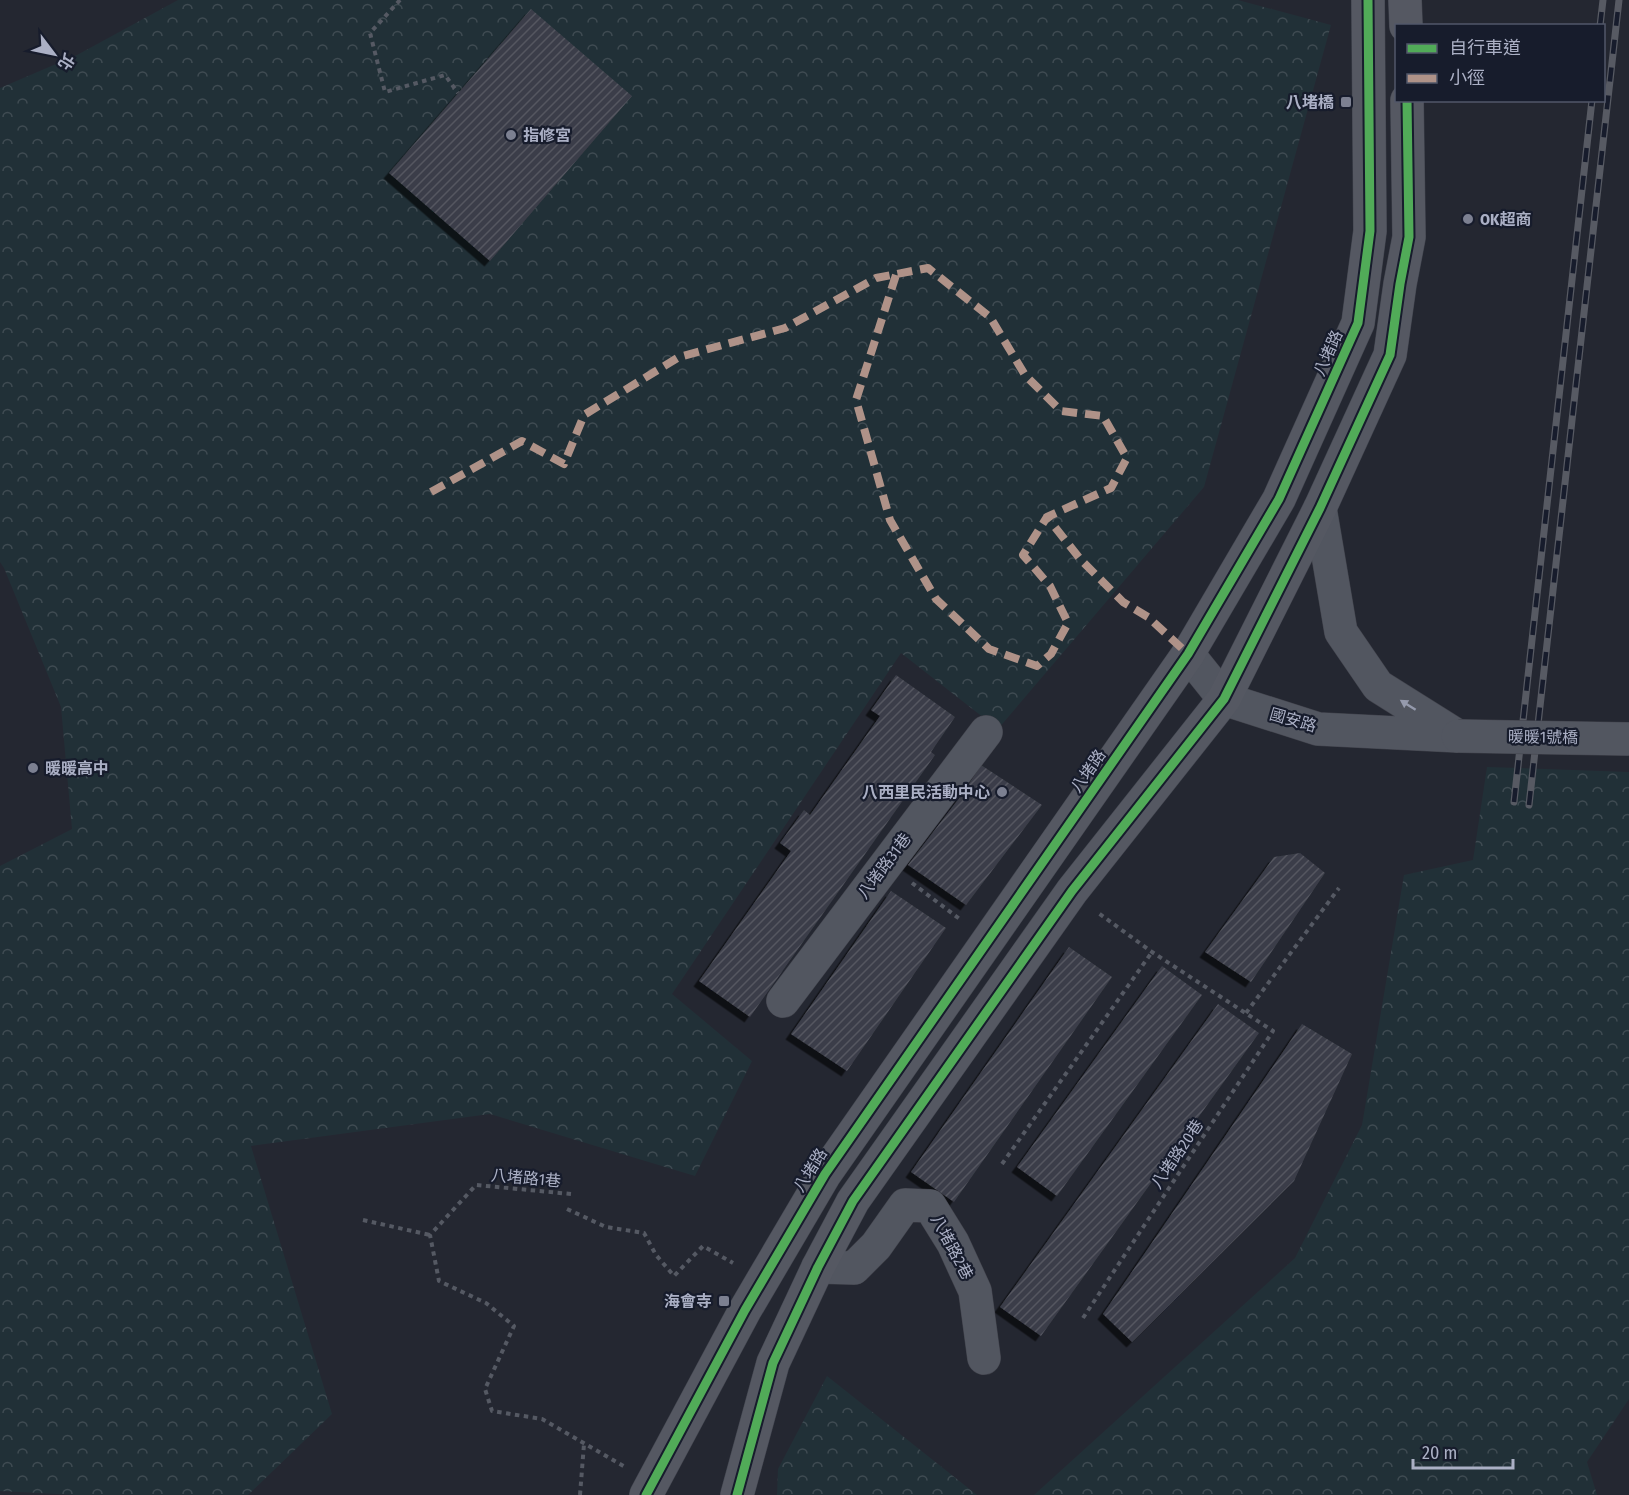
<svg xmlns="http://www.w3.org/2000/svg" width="1629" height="1495" viewBox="0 0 1629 1495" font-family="'Fira Sans Condensed','Noto Sans TC',sans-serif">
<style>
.forest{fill:url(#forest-crowns)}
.building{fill:url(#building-hatch);filter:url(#shadow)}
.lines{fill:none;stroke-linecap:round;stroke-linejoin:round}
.minor-casing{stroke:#40424b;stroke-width:34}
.major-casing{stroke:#41444e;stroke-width:34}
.path{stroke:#555963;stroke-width:4;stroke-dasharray:4.5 4.5;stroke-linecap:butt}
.minor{stroke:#525660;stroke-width:33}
.major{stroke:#555862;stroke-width:33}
.rail-casing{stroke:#575a63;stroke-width:7}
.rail{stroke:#171c2c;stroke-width:4.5;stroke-dasharray:14;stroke-linecap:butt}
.minor-bridge-casing{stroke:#40424b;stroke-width:34;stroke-linecap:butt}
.minor-bridge{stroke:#525660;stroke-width:33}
.quiet{stroke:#af9288;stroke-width:8;stroke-dasharray:15 8;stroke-linecap:butt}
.cycleway-casing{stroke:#171c2c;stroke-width:13}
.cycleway{stroke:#51ab58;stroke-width:9}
.oneway{fill:#959aac}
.poi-dot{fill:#7c8091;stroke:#171c2c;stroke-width:2}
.labels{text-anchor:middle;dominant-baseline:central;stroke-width:4.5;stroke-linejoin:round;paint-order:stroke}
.poi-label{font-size:16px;font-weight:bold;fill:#abb0c5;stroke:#171c2c;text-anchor:end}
.street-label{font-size:16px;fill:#abb0c5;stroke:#171c2c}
</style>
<defs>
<pattern id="forest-crowns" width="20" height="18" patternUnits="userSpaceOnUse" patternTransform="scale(1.5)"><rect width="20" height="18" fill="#213037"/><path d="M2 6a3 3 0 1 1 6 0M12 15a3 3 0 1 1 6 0" fill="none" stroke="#3f4b52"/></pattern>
<pattern id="building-hatch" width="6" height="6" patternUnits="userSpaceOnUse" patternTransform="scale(1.5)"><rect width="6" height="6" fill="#3b3e48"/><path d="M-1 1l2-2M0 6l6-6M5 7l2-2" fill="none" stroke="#555761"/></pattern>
<filter id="shadow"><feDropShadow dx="-5.5" dy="5.5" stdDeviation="0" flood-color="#0009"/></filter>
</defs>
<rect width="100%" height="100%" fill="#242731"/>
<path class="forest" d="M178,0H1238L1331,25L1204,487L998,729L901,653L672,994L752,1061L695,1176L490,1114L251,1146L332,1414L248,1495H76L0,1491V866L72,829L61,707L4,568L0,562V88L77,55Z
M1487,767L1629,772V1399L1587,1462L1597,1495H1034L1295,1258L1362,1125L1404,875L1473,860Z
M827,1376L977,1495H777L778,1469Z"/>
<path class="building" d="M531,9L632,96L490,261L389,173Z
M896,675L955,717L931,752L935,755L750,1017L699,981L791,851L780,843L804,810L810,815L880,716L871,710Z
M981,765L1042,805L966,905L908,865L963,793Z
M1300,853L1325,873L1251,982L1205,952L1274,857Z
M891,891L946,928L847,1071L791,1034Z
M1069,947L1112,977L954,1202L911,1172Z
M1162,966L1202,995L1057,1196L1017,1167Z
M1218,1004L1259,1033L1041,1336L1000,1307Z
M1302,1024L1352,1054L1294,1181L1132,1342L1103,1314Z"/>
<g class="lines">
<defs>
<path id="minor" d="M1320,508L1341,632L1378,686L1456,735
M1188,654L1224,699L1318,729L1458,736
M783,1001L986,732
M818,1267L854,1268L876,1246L905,1205L930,1206L953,1243L975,1291L984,1358"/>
<path id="major" d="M1405,0L1406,26
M646,1495L745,1310L825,1174L1188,654L1279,499L1358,323L1370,231L1368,0
M737,1495L773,1363L818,1267L853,1201L1072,891L1224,699L1320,508L1390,355L1400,284L1409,237L1407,100"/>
</defs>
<use href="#minor" class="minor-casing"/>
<use href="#major" class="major-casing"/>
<path class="path" d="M400,0L370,33L385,92L445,75L458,93
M912,883L961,920
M1246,1013L1339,888
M1002,1164L1152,952
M571,1194L476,1185L430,1235L439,1281L486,1303L514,1326L485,1389L492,1411L542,1419L625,1467
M567,1209L606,1227L644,1233L656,1255L674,1276L703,1246L733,1263
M363,1220L430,1235
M1083,1318L1273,1031L1152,952L1097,912
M580,1495L584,1444"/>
<use href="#minor" class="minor"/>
<use href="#major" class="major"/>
<defs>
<path id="rail" d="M1600,26L1603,0
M1514,802L1592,100
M1529,805L1619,0"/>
</defs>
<use href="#rail" class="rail-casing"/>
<use href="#rail" class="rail"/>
<defs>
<path id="minor-bridge" d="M1458,736L1629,739"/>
</defs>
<use href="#minor-bridge" class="minor-bridge-casing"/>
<use href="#minor-bridge" class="minor-bridge"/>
<path class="quiet" d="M896,275L856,400L890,520L936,599L989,649L1037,666L1051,654L1068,623L1050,586L1023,555L1047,517
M431,492L522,441L564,464L584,415L679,357L785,328L876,278L928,268L990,317L1025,375L1061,411L1103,416L1127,458L1111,488L1047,517L1081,560L1123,602L1148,617L1188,654"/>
<defs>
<path id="cycleway" d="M646,1495L745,1310L825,1174L1188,654L1279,499L1358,323L1370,231L1368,0
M737,1495L773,1363L818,1267L853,1201L1072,891L1224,699L1320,508L1390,355L1400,284L1409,237L1407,100"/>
</defs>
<use href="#cycleway" class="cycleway-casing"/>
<use href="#cycleway" class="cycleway"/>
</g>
<defs><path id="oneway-solid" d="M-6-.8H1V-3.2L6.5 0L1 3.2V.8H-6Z" transform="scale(1.5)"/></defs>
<use class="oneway" href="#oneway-solid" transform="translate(1408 705) rotate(-148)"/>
<g class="poi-dot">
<rect x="1340" y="96" width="12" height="12" rx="3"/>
<circle cx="511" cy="135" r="6"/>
<circle cx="1468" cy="219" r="6"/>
<circle cx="33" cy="768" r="6"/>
<circle cx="1002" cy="792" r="6"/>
<rect x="718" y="1295" width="12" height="12" rx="3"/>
</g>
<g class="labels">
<g class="poi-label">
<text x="1334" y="102">八堵橋</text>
<text x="523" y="135" text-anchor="start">指修宮</text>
<text x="1480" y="219" text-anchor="start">OK超商</text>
<text x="45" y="768" text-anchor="start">暖暖高中</text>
<text x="990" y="792">八西里民活動中心</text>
<text x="712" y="1301">海會寺</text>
</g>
<g class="street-label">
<text transform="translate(1328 353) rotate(-66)">八堵路</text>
<text transform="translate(1293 720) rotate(16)">國安路</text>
<text transform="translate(1543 737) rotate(1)">暖暖1號橋</text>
<text transform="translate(1088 771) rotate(-55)">八堵路</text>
<text transform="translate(884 866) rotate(-53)">八堵路31巷</text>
<text transform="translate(1177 1154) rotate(-56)">八堵路20巷</text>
<text transform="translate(810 1170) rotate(-58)">八堵路</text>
<text transform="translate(526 1178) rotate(5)">八堵路1巷</text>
<text transform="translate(952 1247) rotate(62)">八堵路2巷</text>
</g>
</g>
<rect x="1395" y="24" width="210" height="78" fill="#171c2c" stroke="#525769" stroke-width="1.5"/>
<rect x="1407" y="44" width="30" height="9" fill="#51ab58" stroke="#525769" stroke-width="1.5"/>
<text x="1449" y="54" font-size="18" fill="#abb0c5">自行車道</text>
<rect x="1407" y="74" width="30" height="9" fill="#af9288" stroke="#525769" stroke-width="1.5"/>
<text x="1449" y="84" font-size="18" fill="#abb0c5">小徑</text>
<g transform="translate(54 54) rotate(122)" stroke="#171c2c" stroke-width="4.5" paint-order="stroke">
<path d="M0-4.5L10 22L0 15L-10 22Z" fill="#abb0c5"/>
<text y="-9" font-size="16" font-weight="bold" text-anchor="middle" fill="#abb0c5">北</text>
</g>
<path d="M1413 1459v9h100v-9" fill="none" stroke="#abb0c5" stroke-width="3"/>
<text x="1422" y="1459" font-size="18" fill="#abb0c5" stroke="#171c2c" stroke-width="4.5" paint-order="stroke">20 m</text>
</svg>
